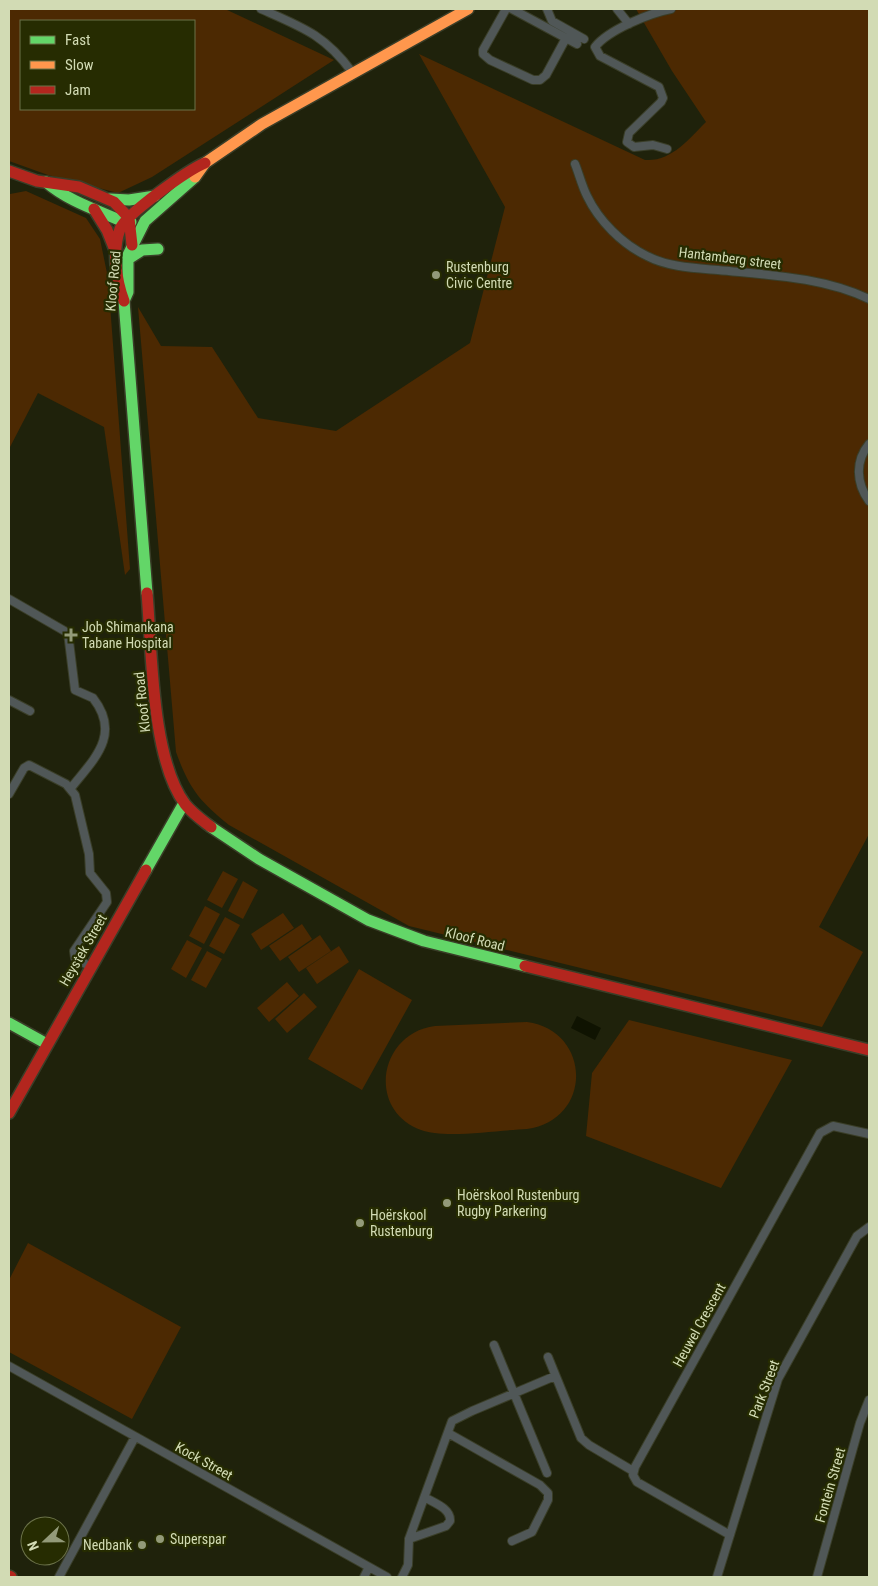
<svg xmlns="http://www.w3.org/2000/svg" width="878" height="1586" viewBox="0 0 878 1586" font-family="'Roboto Condensed',sans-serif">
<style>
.green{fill:#4c2902;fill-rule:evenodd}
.water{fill:#0f1301}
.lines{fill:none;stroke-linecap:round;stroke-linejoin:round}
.street-casing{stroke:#3a3e28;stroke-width:10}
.fast-casing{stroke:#3a3e28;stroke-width:14}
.slow-casing{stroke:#3a3e28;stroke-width:14}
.jam-casing{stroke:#3a3e28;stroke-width:14}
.street{stroke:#505757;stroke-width:8}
.fast{stroke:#63d668;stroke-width:11}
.slow{stroke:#ff974d;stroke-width:11}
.jam{stroke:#b3261e;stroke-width:11}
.poi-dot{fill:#939a79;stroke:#262c01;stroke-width:2}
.labels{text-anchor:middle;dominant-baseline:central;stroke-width:4.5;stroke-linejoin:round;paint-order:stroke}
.street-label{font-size:14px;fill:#d2dbb4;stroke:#262c01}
.poi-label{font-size:14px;fill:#d2dbb4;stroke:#262c01;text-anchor:start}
</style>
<rect width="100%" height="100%" fill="#1f220b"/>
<path class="green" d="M9,9H225L334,60L152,177L118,193L48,175L9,161ZM21,21H194V109H21Z
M636,9H869V834L819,927L863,952L822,1027L409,926L229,825C199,801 189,788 176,752L138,307L161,346L212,347L258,418L336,431L470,343L505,207L419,54L645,160C671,162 689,139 706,122L672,71Z
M26,191L86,218L100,239L108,278L130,569L125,575L104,427L38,393L9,449V196L10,194Z
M223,871L238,879L222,908L207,900Z
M243,881L258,890L243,919L228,911Z
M205,906L220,914L204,944L189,936Z
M283,913L294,928L261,950L251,934Z
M225,917L240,925L224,954L209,946Z
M302,924L312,939L280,961L269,946Z
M320,935L331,951L299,972L288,957Z
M187,940L202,948L186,978L171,969Z
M339,946L349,962L317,984L306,968Z
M207,951L222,959L206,988L191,980Z
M359,969L412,1000L362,1090L308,1059Z
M287,982L299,996L269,1022L257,1008Z
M304,993L317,1007L287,1033L275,1019Z
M629,1020L792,1060L721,1188L586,1136L592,1073Z
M527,1022C592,1031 593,1120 527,1129C500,1130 444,1139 421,1130C366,1110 379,1033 435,1026Z
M28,1243L181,1327L132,1419L9,1352V1280Z"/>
<path class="water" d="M577,1016L601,1028L595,1040L571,1028Z"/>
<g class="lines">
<defs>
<path id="street" d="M261,9C302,27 325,35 352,72
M506,9L483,50V54L490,60L533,80H540L546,75L566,38
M512,9L577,44
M547,9L552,21L584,39
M617,9L629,24
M667,149L653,145L634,147L627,142L629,133L661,102L663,98L659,87L600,56L595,47C608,30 650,13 671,9
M575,164C579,174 582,186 587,196C599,221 622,244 647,256C668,267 694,268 718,270C768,275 823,277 869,299
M869,444C855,461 856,483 869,501
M9,599L68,633L75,690L93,698C122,735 93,760 71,788
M9,700L30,711
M9,794L24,768L29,765L66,784L75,795L89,854L90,873L106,893L107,902L74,951L75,958L91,967
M494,1345L547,1473
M548,1357L581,1438L589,1445L633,1471
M9,1366L387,1577
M448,1433L540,1485L548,1493V1500L532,1532L512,1541
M730,1535L637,1482L633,1475L635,1467L820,1133L833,1126L869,1134
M409,1539L446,1526L450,1521C451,1509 435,1503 426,1498
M59,1577L135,1437
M364,1577L369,1567
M402,1577L408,1565L409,1539L452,1421L472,1411L555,1376
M717,1577L778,1379L857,1236L869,1227
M817,1577L860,1423L869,1400"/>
<path id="fast" d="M46,182C68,201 97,210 124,222H131
M110,199L129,200L155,196
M128,259L142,250L158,249
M147,593L124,301L128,292V255L145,221L195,177
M211,827L259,859L368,920L424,941L525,966
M146,870L184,803
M9,1023L47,1044"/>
<path id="slow" d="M195,177L205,163L262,124L468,9"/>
<path id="jam" d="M9,171L37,181L79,187L114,202L129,218L132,245
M94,209L107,230L115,250
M124,301C116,280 112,250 120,229C126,214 188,170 205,163
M147,593C152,650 151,758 185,804C192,813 202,820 211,827
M525,966L869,1050
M9,1113L146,870
M9,1576L11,1577"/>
</defs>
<use href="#street" class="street-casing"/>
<use href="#fast" class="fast-casing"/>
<use href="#slow" class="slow-casing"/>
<use href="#jam" class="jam-casing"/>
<use href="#street" class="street"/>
<use href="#fast" class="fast"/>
<use href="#slow" class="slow"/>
<use href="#jam" class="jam"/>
</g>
<g class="poi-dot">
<circle cx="436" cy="275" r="5"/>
<path d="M68.5 627.5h5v5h5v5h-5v5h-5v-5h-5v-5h5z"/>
<circle cx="447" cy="1203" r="5"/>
<circle cx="360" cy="1223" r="5"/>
<circle cx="160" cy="1539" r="5"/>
<circle cx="142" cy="1545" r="5"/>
</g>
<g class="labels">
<g class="street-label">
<text transform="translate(730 258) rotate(7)">Hantamberg street</text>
<text transform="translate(113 281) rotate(-85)">Kloof Road</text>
<text transform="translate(142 702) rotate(-96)">Kloof Road</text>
<text transform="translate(475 939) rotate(14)">Kloof Road</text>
<text transform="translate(83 950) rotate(-60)">Heystek Street</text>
<text transform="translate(699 1325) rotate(-61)">Heuwel Crescent</text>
<text transform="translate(764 1389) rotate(-69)">Park Street</text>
<text transform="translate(204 1461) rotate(29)">Kock Street</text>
<text transform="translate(830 1485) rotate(-74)">Fontein Street</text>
</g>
<g class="poi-label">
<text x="446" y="267">Rustenburg<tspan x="446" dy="16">Civic Centre</tspan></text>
<text x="82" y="627">Job Shimankana<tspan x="82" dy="16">Tabane Hospital</tspan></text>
<text x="457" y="1195">Hoërskool Rustenburg<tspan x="457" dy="16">Rugby Parkering</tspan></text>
<text x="370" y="1215">Hoërskool<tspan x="370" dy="16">Rustenburg</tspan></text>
<text x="170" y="1539">Superspar</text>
<text x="132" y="1545" text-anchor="end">Nedbank</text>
</g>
</g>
<rect width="878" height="1586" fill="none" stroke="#d2dbb4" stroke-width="20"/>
<rect x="20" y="20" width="175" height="90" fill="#262c01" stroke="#6b7249"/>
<rect x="30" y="36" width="25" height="8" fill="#63d668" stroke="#6b7249"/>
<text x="65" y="45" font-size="15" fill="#d2dbb4">Fast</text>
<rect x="30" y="61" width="25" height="8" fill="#ff974d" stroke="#6b7249"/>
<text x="65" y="70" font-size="15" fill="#d2dbb4">Slow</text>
<rect x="30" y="86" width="25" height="8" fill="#b3261e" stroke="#6b7249"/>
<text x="65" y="95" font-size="15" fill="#d2dbb4">Jam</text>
<g transform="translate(45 1541) rotate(248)"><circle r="24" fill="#262c01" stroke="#6b7249"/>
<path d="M0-4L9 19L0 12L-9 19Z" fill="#939a79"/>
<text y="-8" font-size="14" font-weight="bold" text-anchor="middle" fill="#d2dbb4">N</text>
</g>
</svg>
